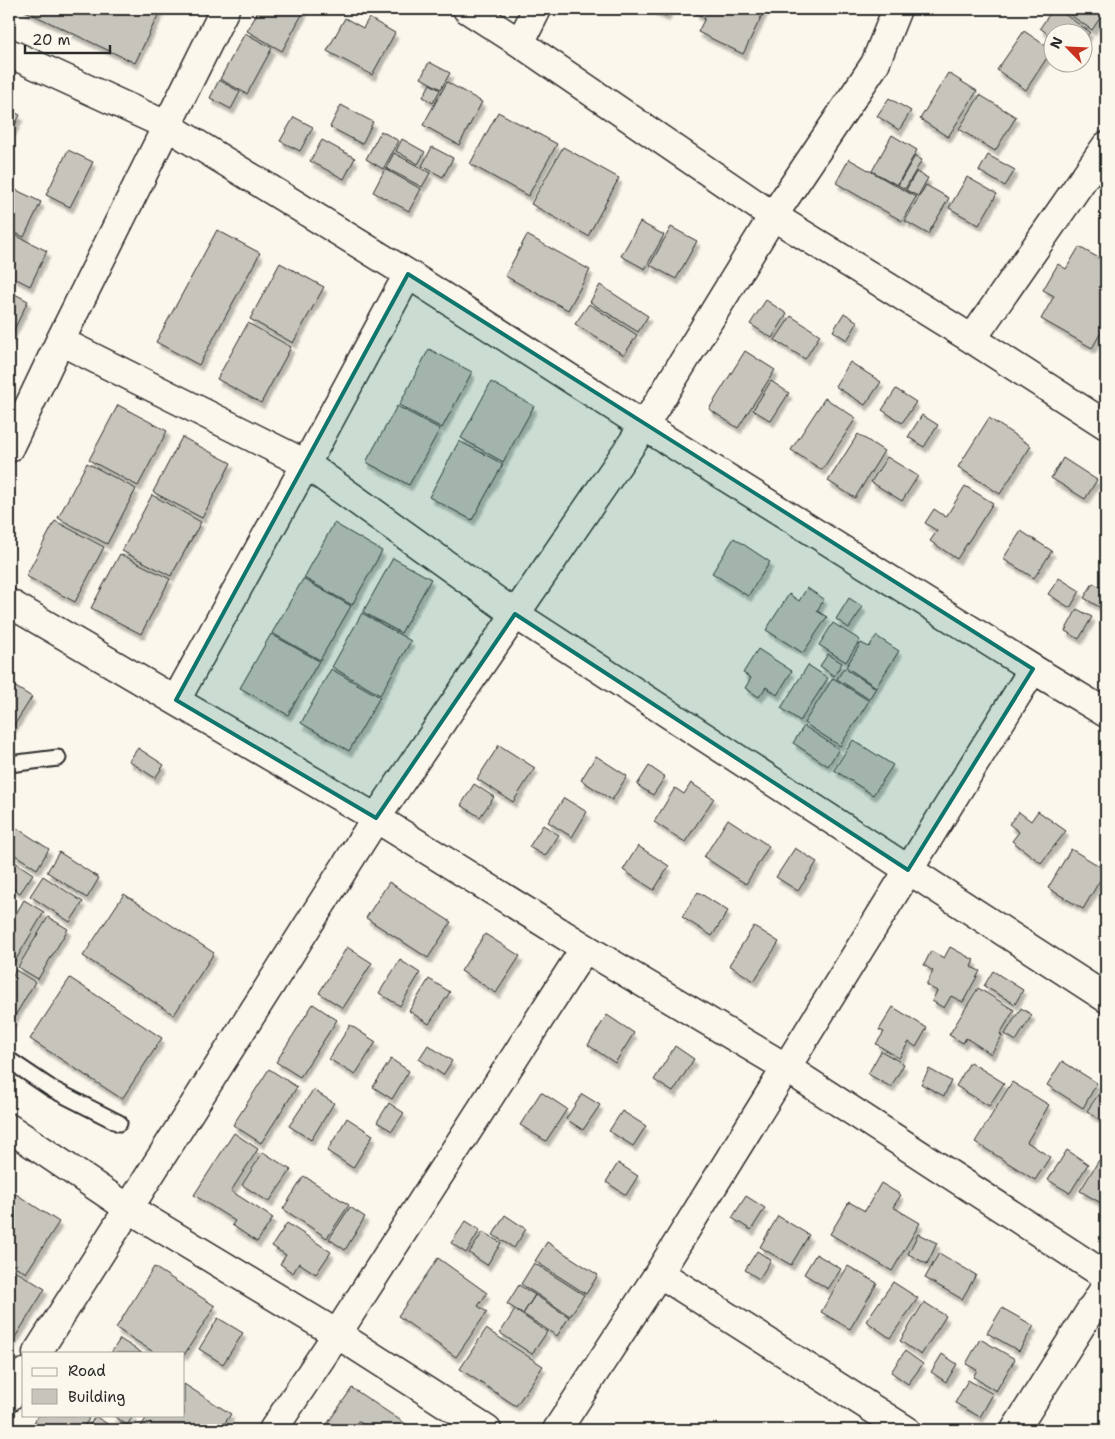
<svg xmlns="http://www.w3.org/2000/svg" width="1115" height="1439" viewBox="0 0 1115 1439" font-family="'Shantell Sans',sans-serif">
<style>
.building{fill:#c7c4bc;stroke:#2b2b2b;filter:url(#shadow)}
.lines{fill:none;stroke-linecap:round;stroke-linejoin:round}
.service-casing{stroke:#2b2b2b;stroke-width:19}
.minor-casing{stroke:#2b2b2b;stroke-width:31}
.service{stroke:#fbf7ec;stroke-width:15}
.minor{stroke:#fbf7ec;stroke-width:28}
.marked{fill:#0f766e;fill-opacity:0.2;stroke:#0f766e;stroke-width:4;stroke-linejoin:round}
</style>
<defs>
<filter id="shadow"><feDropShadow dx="3" dy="5.5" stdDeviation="1" flood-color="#0004"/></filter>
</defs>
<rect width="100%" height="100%" fill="#fbf7ec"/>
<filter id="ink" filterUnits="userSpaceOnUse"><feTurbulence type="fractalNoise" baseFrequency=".02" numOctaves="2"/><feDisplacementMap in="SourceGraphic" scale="10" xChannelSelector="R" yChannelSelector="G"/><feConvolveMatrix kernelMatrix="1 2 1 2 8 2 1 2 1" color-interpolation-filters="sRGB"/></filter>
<g filter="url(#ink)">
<path class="building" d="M21,9H161L135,63Z
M260,9H305L282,51L247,31Z
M651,9H669L666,16Z
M697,9H765L743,54L698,32L705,18L695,13Z
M1053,9H1057L1090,32L1082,42V32H1052V37L1040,28Z
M1062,9H1106L1092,30Z
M345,18L363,28L369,18L395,33L372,75L327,51Z
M1024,31L1052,50L1026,90L997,70Z
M245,33L272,48L247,94L220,79Z
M429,62L450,73L441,89L421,78Z
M948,73L977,91L948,137L920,119Z
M219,80L240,92L231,109L210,98Z
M447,82L482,102L459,145L423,125Z
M430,84L440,90L433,103L423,97Z
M980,95L1016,117L995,151L959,129Z
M889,98L911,111L899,130L877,116Z
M341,105L373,122L362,144L330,127Z
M9,110L20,115L9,137Z
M498,112L557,144L528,196L470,164Z
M294,117L313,127L300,151L280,141Z
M381,131L399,141L383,169L366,159Z
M892,135L917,150L897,185L872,171Z
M402,139L425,152L418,164L396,151Z
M322,140L355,158L344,179L310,161Z
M432,147L453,158L443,177L422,166Z
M563,147L619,178L588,236L531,204Z
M68,150L93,162L70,207L46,195Z
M394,153L430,173L422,187L386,168Z
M988,155L1015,170L1005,186L979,171Z
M915,156L922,160L905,189L898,185Z
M849,159L916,197L902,221L836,183Z
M385,169L421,189L409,211L373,192Z
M916,172L928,178L918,196L906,190Z
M967,177L997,194L979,225L949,208Z
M926,185L949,198L928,234L905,221Z
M10,187L41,202L24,237L9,230V190Z
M640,222L664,235L645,269L621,256Z
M671,227L697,241L676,279L650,265Z
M217,230L260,253L199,365L156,342Z
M9,232L47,251L30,286L9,275Z
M527,235L590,270L568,310L505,276Z
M1079,247L1106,262V324L1092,348L1041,319L1054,296L1043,290L1058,264L1066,269Z
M280,263L324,287L293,343L250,319Z
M600,285L648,316L638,332L590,302Z
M9,291L28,301L9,340Z
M766,300L787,314L772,338L750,324Z
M589,304L637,335L624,355L575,324Z
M844,313L858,322L847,340L833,331Z
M791,316L820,335L805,359L775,340Z
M248,323L291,347L261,403L217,379Z
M429,349L472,372L442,428L399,405Z
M745,351L775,370L738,428L709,409Z
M850,362L881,382L865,405L835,386Z
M771,381L789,393L771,421L753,410Z
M491,382L534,406L503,462L461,438Z
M896,389L916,402L902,423L882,410Z
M825,398L856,418L822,470L791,450Z
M118,405L167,431L138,486L89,460Z
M397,406L440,429L409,485L366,462Z
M922,415L938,425L924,447L908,437Z
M989,418L1031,446L1000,494L958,467Z
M858,434L884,451L855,498L828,481Z
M182,437L231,463L202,518L153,492Z
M459,441L503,464L472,520L429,497Z
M887,457L918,476L902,501L871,482Z
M1063,458L1097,480L1085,499L1051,478Z
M87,463L136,489L107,544L58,518Z
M965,486L993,503L957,559L930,541L937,531L925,523L934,509L946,517Z
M152,495L201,522L171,576L122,551Z
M55,521L104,547L75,602L26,576Z
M334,523L382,551L352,605L304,578Z
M1021,531L1052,551L1034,578L1003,559Z
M734,538L770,562L748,596L712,573Z
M120,554L170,579L141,634L91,608Z
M393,558L431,579L401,633L363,612Z
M1059,578L1080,591L1070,608L1048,594Z
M303,579L351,606L320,660L272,633Z
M1093,583L1106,590V611L1084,598Z
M807,588L824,599L817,611L827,617L803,653L766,630L789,594L799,601Z
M849,598L863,607L849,628L836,619Z
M1077,609L1092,617L1079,639L1065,631Z
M362,613L411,641L380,695L332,667Z
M833,623L860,640L846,662L819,645Z
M271,634L319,661L288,715L240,688Z
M876,636L899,651L876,687L846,667L861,643L869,647Z
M758,649L792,671L777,695L766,687L759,697L745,688L751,678L743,673Z
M828,654L842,663L834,676L820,666Z
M808,665L828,678L800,721L781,708Z
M844,668L876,688L869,699L837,679Z
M331,669L380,697L349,751L301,723Z
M833,678L869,701L840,746L804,723Z
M9,683L32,697L13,727L9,725Z
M804,726L839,749L828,766L793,743Z
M853,740L893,765L873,795L834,770Z
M499,745L535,768L513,802L477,779Z
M138,748L164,765L155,778L129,761Z
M596,756L627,776L612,800L581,780Z
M649,766L665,777L653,795L637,785Z
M691,783L714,798L685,842L654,822L675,788L684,794Z
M474,784L494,797L480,817L461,805Z
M564,798L587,812L572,837L548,822Z
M1038,811L1066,831L1041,863L1012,841L1019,832L1009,824L1019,812L1031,821Z
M728,819L769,846L746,884L704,857Z
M9,823L49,849L37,869L9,851Z
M543,825L559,835L545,856L529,847Z
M638,846L669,866L654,890L623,870Z
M795,848L817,862L798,891L776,877Z
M1071,849L1106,870L1083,909L1048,888Z
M59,852L99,878L87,898L47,872Z
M9,858L33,874L20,893L9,886Z
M43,876L83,902L70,922L30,896Z
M389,882L451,922L428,958L366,918Z
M698,892L728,911L712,936L682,917Z
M124,894L214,953L174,1015L83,956Z
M24,900L44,912L15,961L9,958V926Z
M48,917L68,929L38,979L18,967Z
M754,926L779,942L754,981L729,965Z
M485,934L520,956L496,993L461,971Z
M347,947L372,963L343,1008L319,993Z
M950,947L974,960L971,967L980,971L963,1002L951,996L944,1008L932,1001L937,991L926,985L933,971L924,965L931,951L944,958Z
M400,960L420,973L400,1006L379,993Z
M16,970L35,982L9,1026V982Z
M993,971L1023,990L1015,1004L984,986Z
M70,978L162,1038L122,1099L30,1039Z
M429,979L450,992L429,1024L409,1011Z
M978,988L1014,1010L1000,1034L1002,1036L991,1054L966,1038L963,1043L949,1035Z
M313,1004L337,1020L300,1077L276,1062Z
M893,1007L927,1028L916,1047L909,1042L899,1058L876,1044L884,1032L879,1030Z
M1021,1008L1032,1015L1016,1041L1005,1034Z
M607,1015L634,1033L615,1063L588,1045Z
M350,1025L376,1042L355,1075L329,1059Z
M428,1045L452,1061L443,1075L419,1059Z
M675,1046L694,1059L673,1092L654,1080Z
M881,1051L904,1064L891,1087L868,1074Z
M391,1059L409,1071L392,1099L373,1087Z
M1062,1061L1097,1083L1083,1108L1047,1085Z
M970,1062L1004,1083L989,1106L956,1086Z
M269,1069L297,1087L261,1143L233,1125Z
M929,1069L951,1081L944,1096L921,1084Z
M1012,1082L1049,1105L1027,1142L1050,1157L1035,1180L975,1142Z
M1106,1083V1124L1087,1111Z
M313,1090L334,1103L311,1140L289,1126Z
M541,1092L567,1109L546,1141L520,1125Z
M582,1094L600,1105L583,1130L566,1119Z
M389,1103L404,1113L392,1131L377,1122Z
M622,1111L646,1126L633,1146L609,1131Z
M347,1118L373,1135L353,1168L327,1151Z
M234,1133L258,1149L231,1191L273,1218L257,1242L232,1225L235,1221L194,1195Z
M1067,1150L1088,1164L1070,1193L1048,1180Z
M263,1152L291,1170L269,1202L242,1185Z
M1099,1160L1106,1164V1206L1080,1191Z
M618,1163L638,1176L626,1195L606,1182Z
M304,1176L349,1205L327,1238L283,1209Z
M881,1183L901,1195L893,1207L920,1223L892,1271L830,1234L849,1202L865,1211Z
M16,1194L59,1222L26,1273L9,1262V1204Z
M746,1196L765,1208L751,1230L732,1218Z
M350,1207L365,1217L345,1250L329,1239Z
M505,1215L526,1229L514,1248L493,1235Z
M778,1216L809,1235L791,1265L760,1247Z
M466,1221L480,1230L466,1253L451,1243Z
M287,1223L331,1252L316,1274L299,1263L293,1273L280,1264L286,1255L272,1246Z
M483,1232L501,1243L487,1265L469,1253Z
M918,1234L937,1243L927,1264L908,1254Z
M547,1242L598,1275L586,1294L535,1261Z
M757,1251L771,1260L759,1279L745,1270Z
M939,1253L976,1275L962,1299L925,1278Z
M816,1254L841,1269L828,1289L804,1274Z
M438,1258L487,1293L478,1306L487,1312L456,1357L398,1316Z
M534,1263L584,1295L570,1316L521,1284Z
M848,1266L877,1283L850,1329L821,1312Z
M9,1267L45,1289L9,1347Z
M154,1267L215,1306L184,1355V1353H155L116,1328Z
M893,1282L918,1298L890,1338L866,1321Z
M519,1285L535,1295L523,1314L507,1304Z
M535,1295L569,1317L557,1336L523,1314Z
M924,1302L946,1316L921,1355L900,1341Z
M1002,1308L1034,1326L1019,1351L987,1333Z
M515,1310L547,1332L532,1354L500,1333Z
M218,1318L243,1333L223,1364L199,1349Z
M486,1329L543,1366L516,1406L460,1369Z
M120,1339L142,1353H111Z
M980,1339L1015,1359L996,1391L973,1377L977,1370L966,1364Z
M905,1351L923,1364L908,1384L891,1372Z
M942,1354L957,1364L946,1382L931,1372Z
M968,1380L993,1394L980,1417L955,1403Z
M184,1384L231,1414L220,1430H139L148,1415H184Z
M352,1388L415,1430H371L358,1421L352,1430H323Z
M39,1415H83L89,1419L81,1430H29Z
M112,1415H134L127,1425Z
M95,1416L117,1430H87Z"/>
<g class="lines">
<defs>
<path id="service" d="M9,764L58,758
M9,1060L52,1089L119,1123"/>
<path id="minor" d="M467,9L520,43L773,216L972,339L1106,425
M520,43L537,9
M9,53L166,125L408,274L644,426L1033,669L1106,713
M972,339L1106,146
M60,341L306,464L515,614L1106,998
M9,448L60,341L225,9
M9,603L376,818L585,948L785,1067L1106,1276
M176,700L306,464L408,274
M9,1128L128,1208L337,1334L487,1430
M659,1273L906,1430
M37,1353L376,818L644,426L773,216L875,64L897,9
M9,1397L24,1373
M273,1430L337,1334L585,948
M557,1430L659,1273L1033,669
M1015,1430L1106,1286"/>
</defs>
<use href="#service" class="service-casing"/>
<use href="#minor" class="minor-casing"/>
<use href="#service" class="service"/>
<use href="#minor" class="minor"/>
</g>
</g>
<path class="marked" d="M408,274L1033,669L908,870L515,614L376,818L176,700Z"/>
<rect width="1115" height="1439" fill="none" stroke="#fbf7ec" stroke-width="30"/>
<rect x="15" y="15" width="1085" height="1409" fill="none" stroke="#2b2b2b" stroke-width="2" filter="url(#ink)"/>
<rect x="22" y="1352" width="162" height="65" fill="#fbf7ec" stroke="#a8a59f"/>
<rect x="32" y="1368" width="25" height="8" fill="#fbf7ec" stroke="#a8a59f"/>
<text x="68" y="1376" font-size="15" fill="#2b2b2b">Road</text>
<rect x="32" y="1389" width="25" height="15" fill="#c7c4bc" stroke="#a8a59f"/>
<text x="68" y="1402" font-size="15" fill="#2b2b2b">Building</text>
<g transform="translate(1068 48) rotate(294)"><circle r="24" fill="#fbf7ec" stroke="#a8a59f"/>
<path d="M0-4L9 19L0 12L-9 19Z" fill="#c8321e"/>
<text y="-8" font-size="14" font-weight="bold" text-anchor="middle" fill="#2b2b2b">N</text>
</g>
<path d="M25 45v8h85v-8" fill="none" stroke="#2b2b2b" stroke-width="2.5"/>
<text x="32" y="45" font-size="15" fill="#2b2b2b" stroke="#fbf7ec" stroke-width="4" paint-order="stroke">20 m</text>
</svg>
